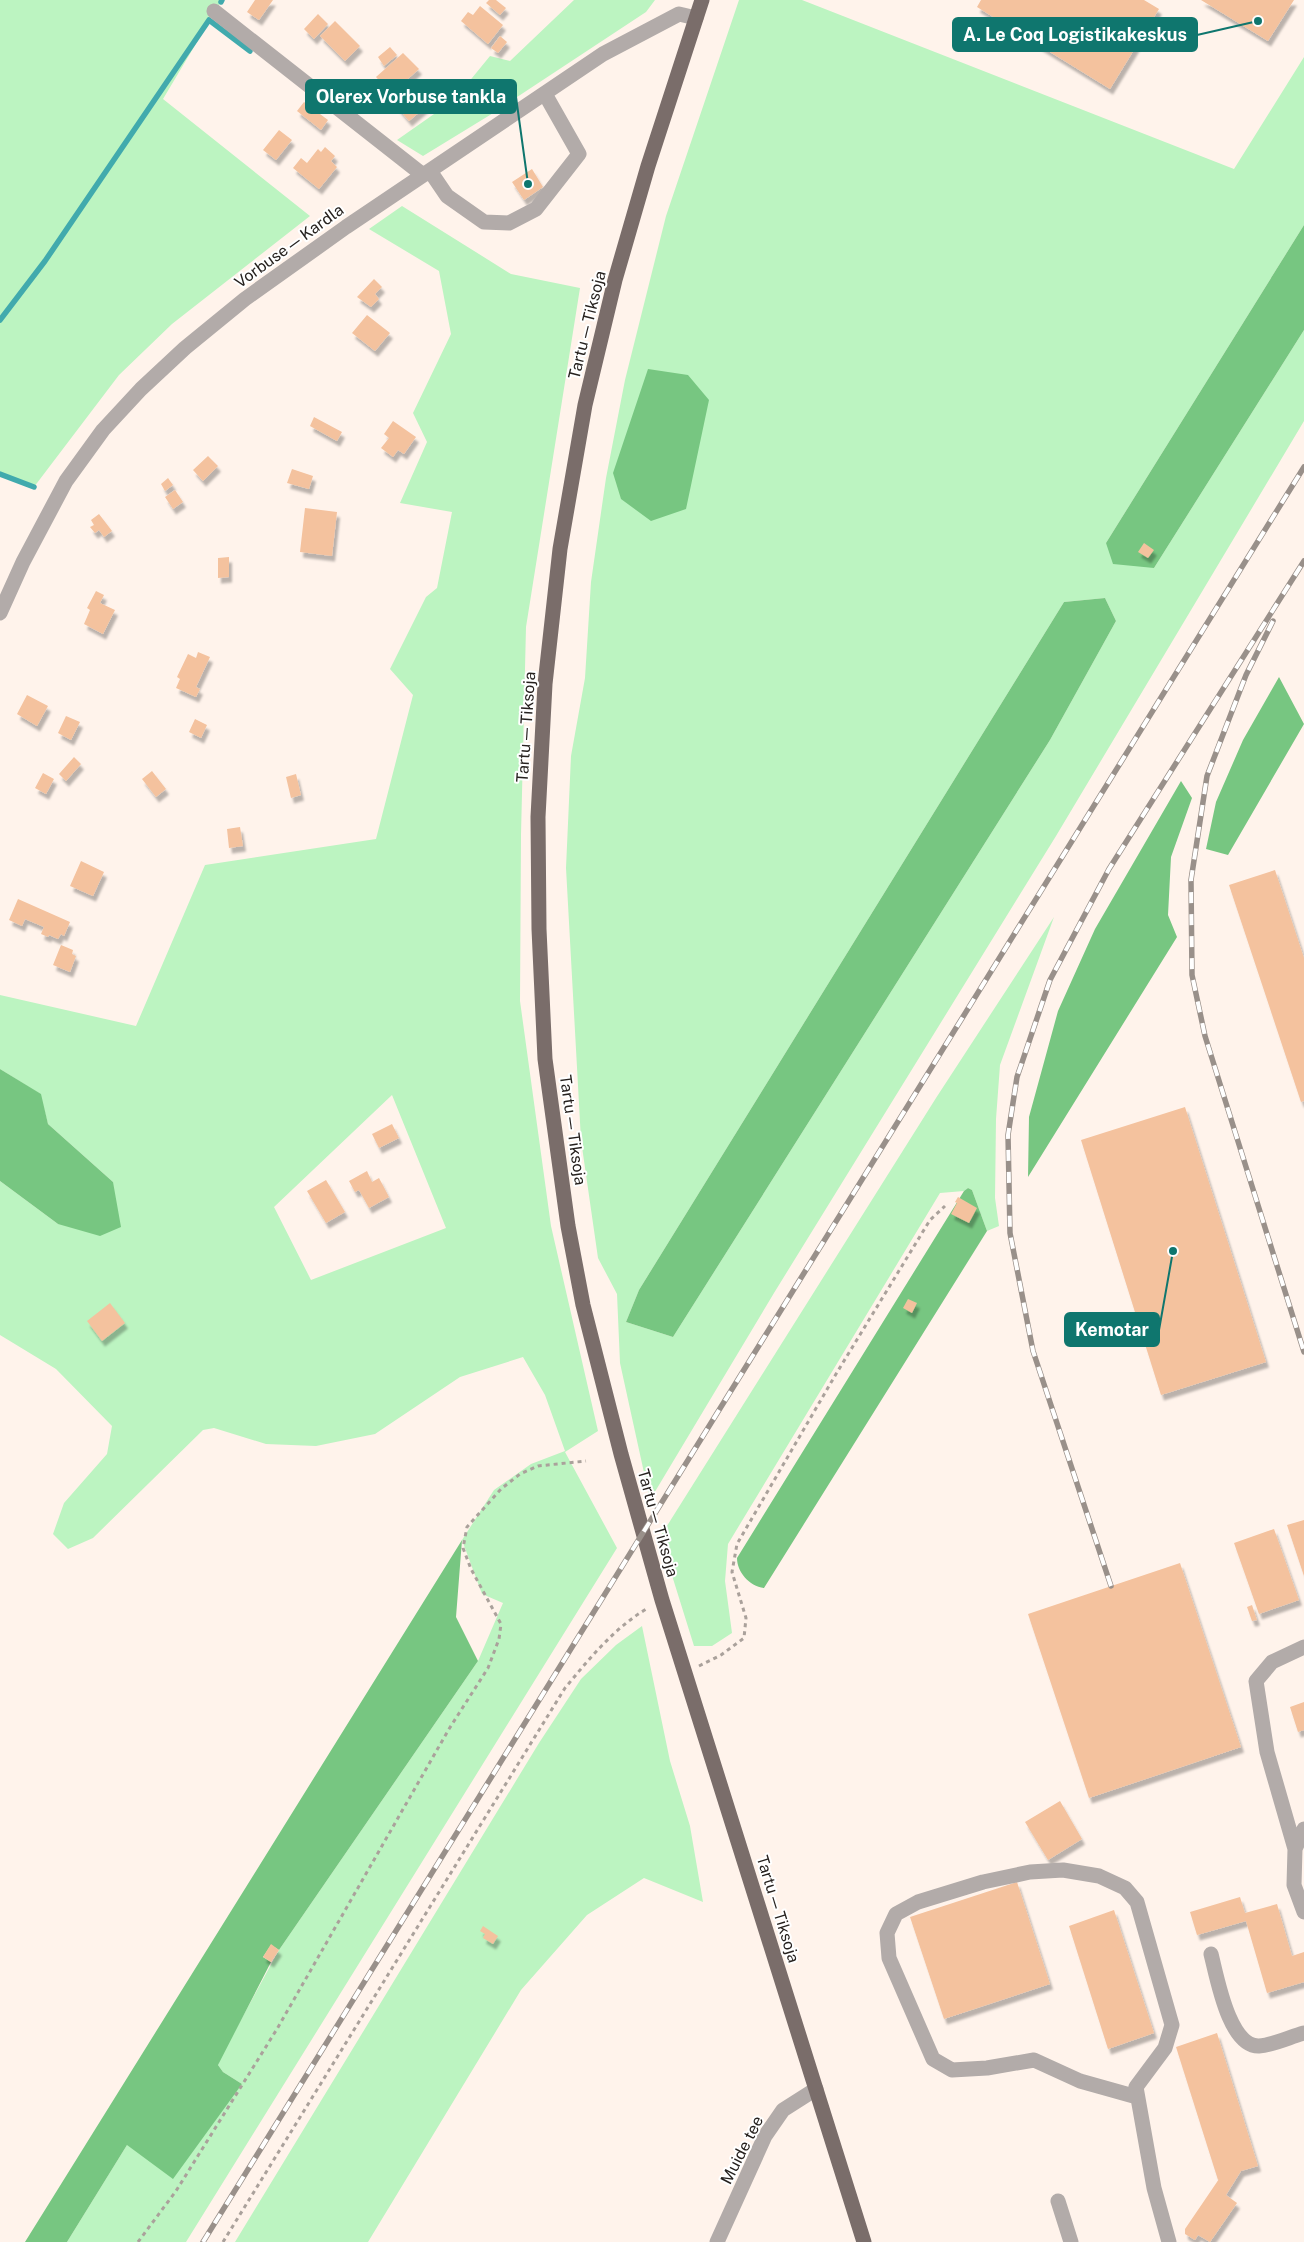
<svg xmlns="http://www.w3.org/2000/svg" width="1304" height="2242" viewBox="0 0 1304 2242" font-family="'Public Sans',sans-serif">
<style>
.green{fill:#bcf4c1;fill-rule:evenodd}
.forest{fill:#77c681}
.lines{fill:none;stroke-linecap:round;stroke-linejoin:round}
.stream{stroke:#41aaad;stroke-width:5.5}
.building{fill:#f4c29e;filter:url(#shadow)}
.path{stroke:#aaa19b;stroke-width:3;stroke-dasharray:4 4;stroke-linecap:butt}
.minor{stroke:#b2aba9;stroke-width:15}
.major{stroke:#7a6d6a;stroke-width:15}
.rail-casing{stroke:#99908a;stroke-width:5.5}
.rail{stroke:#fff;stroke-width:4;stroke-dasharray:11;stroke-linecap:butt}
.labels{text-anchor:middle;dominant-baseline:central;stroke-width:4;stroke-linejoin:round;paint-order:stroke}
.street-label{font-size:16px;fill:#26211e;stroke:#fff}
.leader{fill:none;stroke:#0f766e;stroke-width:2}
.callout-dot{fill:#0f766e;stroke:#fff;stroke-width:2}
.callout{fill:#0f766e;stroke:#0f766e;stroke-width:2}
.callout-label{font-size:18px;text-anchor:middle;font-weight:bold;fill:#fff}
</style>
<defs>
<filter id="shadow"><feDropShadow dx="3" dy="5.5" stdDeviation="1" flood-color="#0004"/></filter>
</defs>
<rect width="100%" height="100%" fill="#fff3eb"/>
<path class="green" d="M0,0H222L163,99L310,216L172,324L119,375L34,487L0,474Z
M574,0H655L646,12L490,115L423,156L397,140L454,100L490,56L510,61Z
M739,0H802L1234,169L1304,57V225L1106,543L1154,568L1304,330V421L1056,836L774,1293L650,1500L620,1363L617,1294L598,1258L581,1140L566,868L571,756L585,678L591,582L606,478L625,380L666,216ZM1105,598L1116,621L1050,740L673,1337L626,1322L639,1290L1064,602Z
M402,206L511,274L580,288L526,627L521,835L520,1001L551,1226L598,1431L565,1452L617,1548L186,2242H67L127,2145L234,2094L242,2084L223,2072L218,2065L219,2060L279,1950L478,1661L503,1603L482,1594L462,1540L494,1490L531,1464L565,1451L545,1395L523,1357L460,1377L375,1434L316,1446L266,1444L214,1428L203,1430L93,1538L68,1549L53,1534L64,1503L107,1454L112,1426L56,1369L0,1335V1181L58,1224L113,1182L48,1124L40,1094L0,1069V995L136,1026L205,865L376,839L413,695L390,669L426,597L437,588L452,512L400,503L427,442L413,413L451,334L439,271L369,229ZM392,1095L446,1228L311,1280L274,1207Z
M1054,917L1000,1065L996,1119L995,1198L999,1226L987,1231L972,1190L968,1188L964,1191L940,1193L728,1544L725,1581L732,1633L712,1646H694L660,1537L936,1098Z
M642,1626L670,1761L690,1826L703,1902L644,1878L587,1915L521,1990L368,2242H235L539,1743L581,1679L616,1645Z"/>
<path class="forest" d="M1304,225V330L1154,568L1113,564L1106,543Z
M648,369L688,375L709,400L686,509L651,521L621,499L613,473Z
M1105,598L1116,621L1050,740L673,1337L626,1322L639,1290L1064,602Z
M1279,677L1304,724L1228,855L1206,849L1216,802L1243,740Z
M1181,781L1192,798L1171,857L1168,915L1177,937L1028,1177L1029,1117L1058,1011L1095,929Z
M0,1069L41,1094L48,1124L113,1182L121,1227L100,1236L58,1224L0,1181Z
M968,1188L972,1190L987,1231L764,1588C749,1586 737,1572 737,1558L964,1191Z
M462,1540L456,1617L478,1661L279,1950L271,1945L263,1957L271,1962L218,2065L223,2072L242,2084L173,2179L127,2145L67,2242H25Z"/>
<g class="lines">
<path class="stream" d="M221,2L222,0
M0,320L45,261L209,20L250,51
M0,474L34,487"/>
</g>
<path class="building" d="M255,0H273L259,20L247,12Z
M489,0H496L506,8L500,15L486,3Z
M981,0H1144L1159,9L1110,89L977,7Z
M1201,0H1294L1268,41Z
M480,6L503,25L488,44L461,21L468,12L473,15Z
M318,14L328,24L314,39L304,29Z
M335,21L360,46L345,61L320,36Z
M500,36L507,42L498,53L491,48Z
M390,47L397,55L384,66L378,57Z
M403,53L419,69L391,94L376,77Z
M417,90L429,104L409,121L397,107Z
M304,102L328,120L321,130L297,111Z
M279,130L292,140L276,160L263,150Z
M325,147L335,156L331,161L337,167L319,189L293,168L301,158L307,163L318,149L321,152Z
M532,169L543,187L524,200L512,182Z
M374,279L382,287L375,294L379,299L371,307L357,297Z
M367,315L390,333L375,351L352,333Z
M314,417L342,432L337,441L310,426Z
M393,421L416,437L404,454L398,450L393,457L381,448L389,438L384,434Z
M208,456L218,466L203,481L193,470Z
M292,469L313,476L309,489L287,483Z
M168,478L173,485L165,491L161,484Z
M175,490L183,502L173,509L165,497Z
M305,508L337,512L332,556L300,552Z
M99,514L112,531L104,537L99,530L95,533L90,527L94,525L91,520Z
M1144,543L1154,550L1148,558L1138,552Z
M229,557V577L218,578V558Z
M96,591L104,595L100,603L115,610L103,634L84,624L90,610L87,608Z
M198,652L210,657L196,687L200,689L196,697L176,688L180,679L177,677L188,654L196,658Z
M27,695L48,706L37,726L17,714Z
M66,716L80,722L71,740L58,733Z
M195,719L207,725L201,738L189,732Z
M74,757L81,764L66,781L59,774Z
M152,771L166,789L156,797L142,779Z
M43,773L54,779L46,794L35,788Z
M296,774L301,795L291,798L286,777Z
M240,827L243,846L229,848L227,829Z
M81,861L104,872L93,896L70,886Z
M1275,870L1304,958V1101L1301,1102L1229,885Z
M18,899L70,922L64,936L61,934L58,939L49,935L48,937L41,934L44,927L25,919L22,926L9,920Z
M61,945L73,950L72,954L76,956L70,972L53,965Z
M1185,1107L1266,1362L1161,1395L1081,1140Z
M392,1124L399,1138L379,1148L372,1134Z
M367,1171L372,1182L379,1178L389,1197L369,1208L359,1190L355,1192L349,1181Z
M326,1180L345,1212L326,1223L307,1191Z
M958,1197L977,1208L969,1223L951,1214L957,1203L955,1202Z
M908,1299L917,1303L912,1313L903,1308Z
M110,1303L125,1323L102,1341L87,1321Z
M1304,1520V1576L1287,1525Z
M1274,1529L1299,1600L1259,1614L1234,1543Z
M1180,1563L1241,1747L1089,1798L1028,1614Z
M1252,1605L1257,1620L1252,1621L1247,1607Z
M1304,1702V1730L1298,1732L1290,1707Z
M1060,1801L1082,1839L1048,1860L1025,1822Z
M1017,1882L1050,1984L944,2019L910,1917Z
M1240,1897L1245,1913L1277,1904L1292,1956L1304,1952V1982L1267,1993L1246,1921L1197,1935L1190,1912Z
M1114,1910L1154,2033L1108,2049L1069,1926Z
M483,1926L498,1936L493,1944L483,1938L485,1934L480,1931Z
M271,1944L279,1950L271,1962L263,1957Z
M1217,2033L1258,2166L1241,2171L1226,2195L1237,2203L1210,2242L1198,2235L1195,2240L1185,2234V2229L1219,2179L1218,2180L1176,2047Z"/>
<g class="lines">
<path class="path" d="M699,1666L721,1655L744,1638L746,1618L732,1572L737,1544L836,1374L930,1220L945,1206
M138,2242L176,2191L277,2029L449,1729L488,1668L499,1639L501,1624L471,1569L463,1548L467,1527L501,1489L520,1474L538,1466L586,1461
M223,2242L565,1688C590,1658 614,1628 648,1608"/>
<path class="minor" d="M214,11L423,175
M430,171L447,196L484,222L509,223L536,209L579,154L545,94
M0,613L23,562L66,481L103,430L141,389L185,348L245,299L346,227L603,54L679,14L696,18
M1304,1647L1272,1662L1256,1681L1267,1752L1295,1849L1294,1885L1304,1912
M1295,1849L1304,1829
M1211,1954C1217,1977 1229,2047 1259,2046C1273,2045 1290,2037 1304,2033
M1137,2097L1080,2081L1034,2060L987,2068L952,2070L933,2059L889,1958L887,1933L896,1914L918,1902L983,1882L1030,1872L1063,1870L1099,1876L1125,1888L1137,1902L1172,2025L1165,2048L1136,2087L1154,2188L1169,2242
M1058,2201L1071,2242
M717,2242L765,2136L783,2110L816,2089"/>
<path class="major" d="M702,0L648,166L615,280L585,405L560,549L545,684L538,817L539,929L545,1059L568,1226L583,1305L621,1454L662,1600L864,2242"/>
<defs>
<path id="rail" d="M1273,621L1246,675L1207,776L1191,880L1192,975L1205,1036L1304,1352
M1111,1586L1033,1351L1010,1233L1008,1135L1017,1077L1050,980L1109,869L1304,561
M203,2242L1304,467"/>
</defs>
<use href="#rail" class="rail-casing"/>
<use href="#rail" class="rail"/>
</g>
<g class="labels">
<g class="street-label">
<text transform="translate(289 246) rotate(-36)">Vorbuse — Kardla</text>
<text transform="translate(587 325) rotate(-76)">Tartu — Tiksoja</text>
<text transform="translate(526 727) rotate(-86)">Tartu — Tiksoja</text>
<text transform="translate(573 1130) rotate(82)">Tartu — Tiksoja</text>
<text transform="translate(658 1523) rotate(74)">Tartu — Tiksoja</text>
<text transform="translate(778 1909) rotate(73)">Tartu — Tiksoja</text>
<text transform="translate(742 2150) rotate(-63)">Muide tee</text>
</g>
</g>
<path class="leader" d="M1258 21L1197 35M528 184L516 97M1173 1251L1159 1330"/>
<g class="callout-dot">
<circle cx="1258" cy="21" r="5"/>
<circle cx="528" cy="184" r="5"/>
<circle cx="1173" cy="1251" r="5"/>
</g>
<g class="callout">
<rect x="953" y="18" width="244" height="33" rx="5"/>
<rect x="306" y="80" width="210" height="33" rx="5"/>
<rect x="1065" y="1313" width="94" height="33" rx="5"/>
</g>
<g class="callout-label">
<text x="1075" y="41">A. Le Coq Logistikakeskus</text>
<text x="411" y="103">Olerex Vorbuse tankla</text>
<text x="1112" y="1336">Kemotar</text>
</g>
</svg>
